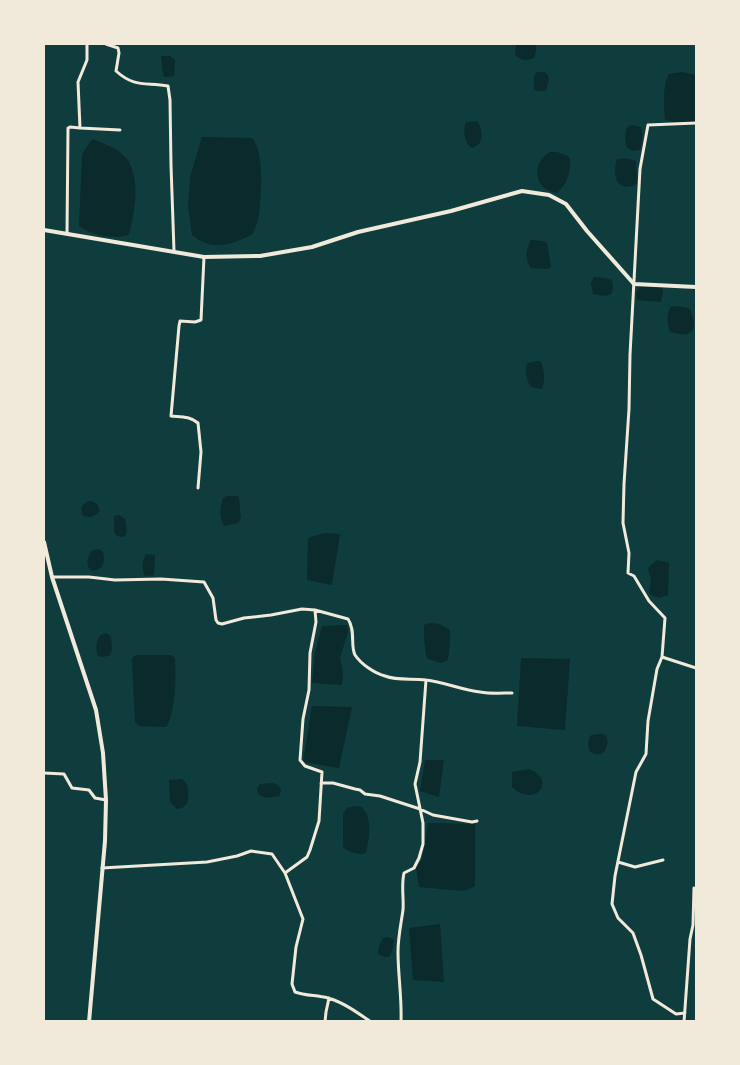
<svg xmlns="http://www.w3.org/2000/svg" width="740" height="1065" viewBox="0 0 740 1065" font-family="Lato,sans-serif">
<style>
.water{fill:#0a2a2b}
.lines{fill:none;stroke-linecap:round;stroke-linejoin:round}
.minor{stroke:#f1e9da;stroke-width:3}
.tertiary{stroke:#f1e9da;stroke-width:4}
</style>
<rect width="100%" height="100%" fill="#0f3d3e"/>
<path class="water" d="M516,44H536V52L534,58C526,61 522,61 515,55Z
M161,56H170L175,60L174,76L165,77L163,75Z
M537,72H544L547,74L549,79L546,91H540L534,90V77Z
M682,72L696,75V122H673L665,120C664,106 662,87 669,74Z
M477,121C484,131 484,146 471,148C464,141 463,131 466,122Z
M633,125L641,127C643,133 642,144 640,150L633,151L627,148C625,141 624,132 628,126Z
M202,137L252,138C265,151 261,197 259,215C258,221 255,227 253,234C231,245 213,252 192,235L188,207L190,177Z
M93,139C104,144 115,147 123,155C142,172 135,212 129,234C114,241 92,235 79,226L82,155L89,143Z
M550,152H557L568,156L570,159C570,174 568,183 557,193C533,190 531,163 550,152Z
M625,158L636,161L637,184C616,194 612,175 617,159Z
M531,240L543,241L547,243L551,267L548,269L531,268C524,259 526,250 531,240Z
M594,277L605,278L612,280L613,289L611,294L606,296L593,294L591,283Z
M640,286L662,287L663,291L661,302L637,300L636,293Z
M671,306L684,307L690,309L694,321L693,330C687,337 678,334 670,332C667,322 666,315 671,306Z
M537,361H540C545,368 545,381 542,389L531,387C526,380 525,371 527,363Z
M227,496H237L239,498L241,518L238,523L224,526C219,517 220,507 223,498Z
M90,501C96,502 98,505 100,511C94,517 91,518 83,516C80,509 81,503 90,501Z
M119,515L125,519L127,531L125,536L121,537L117,536L114,532V516Z
M324,533L340,534L332,585L307,580L308,538Z
M99,549L103,552C105,562 104,570 92,571C84,564 88,558 92,550Z
M146,554L154,555L155,557L154,575L145,576C141,568 142,562 146,554Z
M657,560L669,563L668,595L659,598L649,594L651,580L648,568Z
M429,623L440,624L450,630V642L448,660L441,663L428,659L426,656L424,639V625Z
M347,625L348,633L340,657L343,672L342,685L312,683L315,652L322,626Z
M107,633L111,637L112,649L110,655L104,657L98,656C95,648 96,644 100,635Z
M137,655H171L175,658C176,674 176,715 166,727L139,726L135,722L132,659L133,657Z
M521,658L570,659L565,730L517,726Z
M312,706L352,707L339,768L303,762Z
M600,734L605,735C610,742 607,748 602,754C588,757 585,745 591,735Z
M425,760H444L439,797L420,791Z
M529,769C558,780 535,809 512,787V772Z
M182,779C190,785 189,796 187,804L182,808L177,809L170,802L169,780Z
M273,783C280,786 283,789 279,796C271,798 265,799 258,794L257,789L260,784Z
M354,806L362,807C373,820 369,837 366,853C358,856 350,852 343,847V814L347,808Z
M428,823L475,824V886L463,891L419,887L416,868L422,859Z
M440,924L444,982L413,980L409,928Z
M388,937L394,940L392,952L389,957H385L378,954L379,947L383,938Z"/>
<g class="lines">
<path class="minor" d="M106,44L118,48L119,53L116,71C135,88 145,82 168,86L170,100L171,165L174,251
M80,128L120,130
M67,233L68,128L70,127L80,128L78,82L87,60V44
M198,488L201,452L198,423C190,416 181,417 171,416L179,326L180,321L195,322L201,320L204,257
M52,577H89L115,580L161,579L204,582L213,598L216,620L218,623L222,624L244,618L271,615L302,609L315,610L348,619C356,631 350,645 355,655C361,664 374,673 385,676C398,681 412,678 426,680C444,682 462,690 480,692C491,694 502,693 512,693
M662,657L696,668
M44,773L64,774L72,788L89,790L95,798L106,800
M321,783H333L355,789L360,790L365,794L380,796L420,809L433,815L472,822L477,821
M618,862L635,867L663,860
M102,868L207,862L237,856L251,851L272,854L285,873L303,919L296,947L292,984L295,992C306,996 317,995 328,998C343,1002 358,1013 371,1022
M285,873L307,857L310,850L319,821L322,772L305,766L300,760L303,719L309,690L310,653L316,622L315,610
M685,1013L676,1014L653,999L641,955L633,933L618,918L612,904L615,876L636,772L646,754L648,721L657,669L662,657L665,618L649,601L634,576L628,573L629,553L623,523L624,484L629,409L630,355L640,169L648,125L696,123
M325,1022L326,1012L329,998
M401,1022C402,998 398,975 398,952C398,937 401,924 403,910C404,898 401,886 404,873L414,868L419,858L423,844V823L415,784L420,762L426,680
M684,1022L690,939L693,925L694,888"/>
<path class="tertiary" d="M44,230L204,257L260,256L312,247L358,232L451,211L522,191L549,195L566,204L587,231L634,284L696,287
M44,542L52,577L96,710L103,753L106,800L105,841L89,1022"/>
</g>
<rect width="740" height="1065" fill="none" stroke="#f1e9da" stroke-width="90"/>
</svg>
